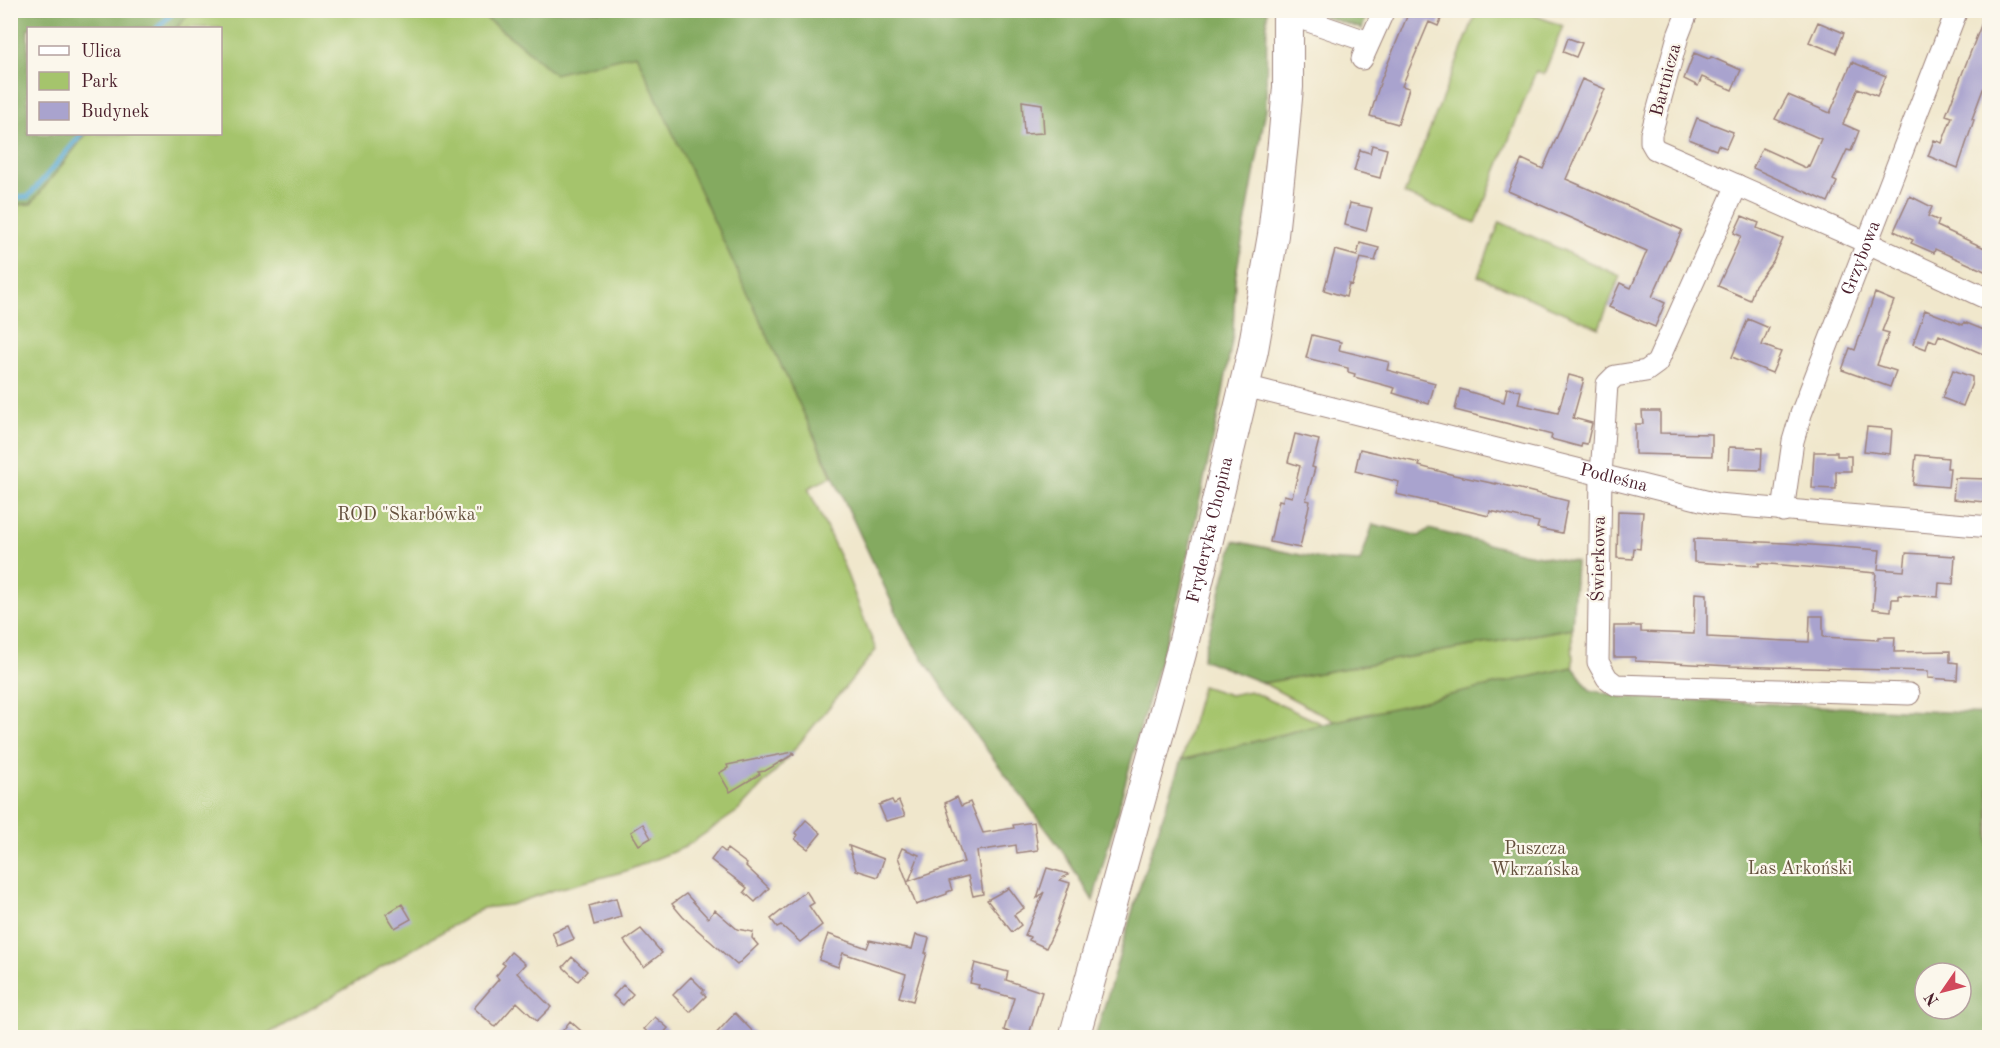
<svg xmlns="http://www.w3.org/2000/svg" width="2000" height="1048" viewBox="0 0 2000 1048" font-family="'Old Standard TT',serif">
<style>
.green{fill:#a5c46c;stroke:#78724c;stroke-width:1.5}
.forest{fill:#84aa60;stroke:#676446;stroke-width:1.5;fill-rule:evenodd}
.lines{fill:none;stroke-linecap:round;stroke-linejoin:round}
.stream{stroke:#57a7d2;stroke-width:5}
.building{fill:#a9a3ce}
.street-casing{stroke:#9d837c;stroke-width:23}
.secondary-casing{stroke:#9d837c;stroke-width:32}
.street{stroke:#fff;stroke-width:21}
.secondary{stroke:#fff;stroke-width:30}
.labels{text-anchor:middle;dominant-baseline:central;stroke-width:4.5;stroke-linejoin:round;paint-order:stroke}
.street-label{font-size:18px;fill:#4a1f2b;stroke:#fbf7ec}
.park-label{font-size:18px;fill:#65513e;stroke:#fbf7ec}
</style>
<rect width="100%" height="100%" fill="#fbf7ec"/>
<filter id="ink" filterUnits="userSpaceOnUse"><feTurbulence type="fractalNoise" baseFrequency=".0167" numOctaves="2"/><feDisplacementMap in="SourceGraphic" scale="12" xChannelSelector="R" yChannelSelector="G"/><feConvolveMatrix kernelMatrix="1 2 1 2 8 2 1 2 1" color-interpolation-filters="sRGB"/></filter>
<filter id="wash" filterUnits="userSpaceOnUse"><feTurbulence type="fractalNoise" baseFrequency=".008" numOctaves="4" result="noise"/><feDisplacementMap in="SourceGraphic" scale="24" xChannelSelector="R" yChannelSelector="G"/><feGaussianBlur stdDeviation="1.35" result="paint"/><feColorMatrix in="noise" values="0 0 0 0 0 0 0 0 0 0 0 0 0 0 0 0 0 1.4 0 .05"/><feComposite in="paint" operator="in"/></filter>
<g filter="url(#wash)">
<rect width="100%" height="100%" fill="#f0e7cc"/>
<path class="green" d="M441,10L478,13L520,44L554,73L636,54L776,350L832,477L808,488L843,564L876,650L784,762L738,811L685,847L626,871L554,890L510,905L483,908L263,1037L11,1038V205L31,204L86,134H220V28H176L192,11Z
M1477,11H1523L1563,26L1544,74L1536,71L1476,223L1404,194Z
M1500,222L1620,276L1599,328L1478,276Z
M1572,628L1573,667L1336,722L1263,683Z
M1202,686L1230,695L1250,691L1323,724L1182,760Z"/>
<path class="forest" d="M11,10L192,11L176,28H28V134H86L31,204L11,205Z
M441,11H1267L1266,109L1235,280L1233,335L1223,392L1177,605L1146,707L1093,901L1061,849L960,714L906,633L636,54L554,74L520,44L479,13Z
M1309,11H1368L1362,29Z
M1373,524L1419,536L1429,529L1523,553L1576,562L1572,628L1263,683L1202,659L1234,541L1325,560L1360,562Z
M1573,667L1590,690L1624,697L1989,714V1037L1095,1038L1144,872L1182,760L1323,724ZM1925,973H1961V1009H1925Z"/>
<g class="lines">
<path class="stream" d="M157,28L176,10
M10,197H28L82,134"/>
</g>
<g id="blocks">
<path class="building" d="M1402,10H1445L1438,26L1429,22L1402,86L1409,88L1398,124L1370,116L1381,80L1408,14Z
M1987,10H1989V73L1972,119L1974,120L1958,168L1928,156L1934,140L1942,143L1952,117L1946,115Z
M1818,22L1844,33L1836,53L1809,42Z
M1568,38L1582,43L1576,57L1563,52Z
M1694,53L1709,59L1711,57L1741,70L1732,90L1702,77L1698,86L1684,79Z
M1852,62L1886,76L1877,96L1858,88L1843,124L1859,131L1851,151L1847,150L1833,180L1837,182L1828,202L1753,168L1762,148L1806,168L1808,165L1809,166L1821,139L1775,119L1788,95L1830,113Z
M1582,79L1605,89L1566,179L1682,230L1652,297L1665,303L1655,327L1609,307L1620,283L1631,288L1647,251L1508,191L1522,159L1543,169Z
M1022,101L1042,104L1044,133L1024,134Z
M1697,118L1733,132L1726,148L1718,145L1716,150L1689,139Z
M1372,145L1387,149L1380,178L1354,171L1360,150L1370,153Z
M1910,196L1932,207L1928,216L1939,221L1937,226L1989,250V273L1935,249L1934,253L1911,243L1913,240L1894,231Z
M1350,203L1372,208L1366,231L1345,225Z
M1742,216L1759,223L1757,228L1783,239L1773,261L1755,285L1750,300L1718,286L1741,236L1734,233Z
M1360,243L1379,248L1375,261L1360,258L1352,285L1349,284L1346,297L1324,290L1335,250L1357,256Z
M1875,293L1894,301L1882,331L1889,333L1877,365L1896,371L1890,387L1842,370L1850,348L1855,350Z
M1925,310L1963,325L1964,322L1989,332V338L1983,354L1939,335L1936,342L1929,339L1926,349L1913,344Z
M1748,319L1769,328L1762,345L1781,352L1772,373L1732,357Z
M1312,335L1341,342L1339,350L1389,362L1387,370L1435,383L1429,404L1393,393L1395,388L1354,377L1355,374L1348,372V368L1306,358Z
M1953,370L1972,377V383L1963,406L1942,398Z
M1569,375L1584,379L1573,418L1592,423L1587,444L1582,443L1581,447L1551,439L1552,435L1455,410L1460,389L1504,402L1507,388L1521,391L1518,404L1558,413Z
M1642,411H1660V433L1712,434V456L1635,454V424H1643Z
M1867,427L1892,429L1890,454L1864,451Z
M1295,434L1319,440L1312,467L1315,468L1306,500L1310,501L1300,548L1270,542L1279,500L1283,501L1284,495L1292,497L1300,466L1288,462Z
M1729,447L1762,448L1761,470L1728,469Z
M1360,449L1420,463L1419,466L1454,475L1496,484V483L1568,501L1562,533L1537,528L1539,522L1490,511L1489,516L1396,494L1399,482L1355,471Z
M1814,452H1837V456H1851V471H1836V489L1812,488Z
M1916,455L1948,458L1947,468H1950L1948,487L1913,484Z
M1955,478L1987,479L1985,502L1953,499Z
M1618,511L1643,512L1640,549L1634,548L1633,559L1617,558Z
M1694,539L1785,543L1880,550L1878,569L1904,571L1906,553L1955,556L1953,584L1939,583L1938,597L1899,595V599H1892L1891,611L1873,609L1876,573L1759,563V566L1694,562Z
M1695,593L1707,594V637L1809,642L1810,616H1823V637L1878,640V637H1895L1894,652L1950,651V662L1958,663L1957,680L1928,678V671L1731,666L1635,661V657H1614V626H1641V632L1694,634Z
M793,752L794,754L765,771L758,772L760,774L730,792L719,773L728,768L727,765Z
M957,797L961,806L970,802L983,833L1014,828L1013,825L1034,822L1038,850L1017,853L1016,845L977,851L983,894L973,896L968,876L949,881L952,890L947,892V894L916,905L898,857L902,848L919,855L909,881L964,862L945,803Z
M892,800L894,804L899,801L905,816L886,821L879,805Z
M806,820L821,833L808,849L795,839L798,835L795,833Z
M643,824L651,838L639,845L631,832Z
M849,846L884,859L878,877L856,870Z
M720,848L725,852L727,849L747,864L746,866L769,888L755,902L744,892L747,888L711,860Z
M1047,868L1068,874L1060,880L1070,883L1057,922L1058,923L1046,948L1029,940L1030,937L1025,935L1044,892L1037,898Z
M1009,888L1024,908L1014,915L1021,925L1012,932L987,900Z
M806,891L814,903L809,906L822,925L800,942L781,925L777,927L771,919Z
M686,894L708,918L715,910L737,929L753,932L752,938L758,945L737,965L683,917L672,904Z
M616,898L621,917L594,925L589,906Z
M402,904L411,919L395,928L386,914Z
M568,926L574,939L558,946L552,932Z
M641,929L662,953L644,967L624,941Z
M828,934L867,948L870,940L912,949L916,935L929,938L925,953H927L913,1001L899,997L906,974L843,953L838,967L819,960Z
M511,952L525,964L517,973L551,1007L537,1021L517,1002L495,1027L474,1008L499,979L496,976L505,965L502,963Z
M572,957L587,971L578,981L563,967Z
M975,963L1008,972L1006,980L1042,992L1028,1038H1022L1004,1030L1014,998L978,988L979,985L970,983Z
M691,977L704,990L702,992L706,996L690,1012L673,995Z
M623,985L633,994L623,1005L613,996Z
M735,1013L759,1038H712Z
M655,1017L668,1028L660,1038H654L644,1029Z
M570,1021L589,1038H557Z"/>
</g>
</g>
<g filter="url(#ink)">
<use href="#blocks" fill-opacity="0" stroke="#9d837c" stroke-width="1.5"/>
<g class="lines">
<defs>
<g id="street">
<path d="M1688,10L1678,36L1651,134V142L1655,149L1868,243L1990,300"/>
<path d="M1288,14L1369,42"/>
<path d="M1362,59L1384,10"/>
<path d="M1737,185L1657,363L1646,371L1615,376L1607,384L1601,476L1598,662L1607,678L1616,685L1909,694"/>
<path id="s1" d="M1245,386L1717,504L1990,527"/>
<path id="s2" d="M1783,511L1793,441L1801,414L1957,10"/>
</g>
<g id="secondary">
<path id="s3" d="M1074,1038L1181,653L1253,350L1273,235L1283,143L1288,87V10"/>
</g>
</defs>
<use href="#street" class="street-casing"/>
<use href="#secondary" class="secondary-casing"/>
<use href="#street" class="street"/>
<use href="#secondary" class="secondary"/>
</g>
</g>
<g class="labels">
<g class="street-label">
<text transform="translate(1666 80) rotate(-75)">Bartnicza</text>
<text stroke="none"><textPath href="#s2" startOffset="266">Grzybowa</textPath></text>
<text stroke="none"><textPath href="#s1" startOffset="380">Podleśna</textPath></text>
<text stroke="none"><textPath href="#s3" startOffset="526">Fryderyka Chopina</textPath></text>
<text transform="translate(1599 559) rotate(-89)">Świerkowa</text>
</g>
<g class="park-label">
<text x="410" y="515">ROD "Skarbówka"</text>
<text x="1535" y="849">Puszcza<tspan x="1535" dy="21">Wkrzańska</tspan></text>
<text x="1800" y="869">Las Arkoński</text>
</g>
</g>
<rect width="2000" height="1048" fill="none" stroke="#fbf7ec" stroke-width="36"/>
<rect x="27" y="27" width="195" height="108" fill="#fbf7ec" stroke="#b4a19f" stroke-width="1.5"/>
<rect x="39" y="46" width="30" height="9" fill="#ffffff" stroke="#b4a19f" stroke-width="1.5"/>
<text x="81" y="57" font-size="18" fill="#4a1f2b">Ulica</text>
<rect x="39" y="72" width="30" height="18" fill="#a5c46c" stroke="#b4a19f" stroke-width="1.5"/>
<text x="81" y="87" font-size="18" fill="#4a1f2b">Park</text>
<rect x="39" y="102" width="30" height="18" fill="#a9a3ce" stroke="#b4a19f" stroke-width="1.5"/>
<text x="81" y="117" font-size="18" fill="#4a1f2b">Budynek</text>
<g transform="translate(1943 991) rotate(235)"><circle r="28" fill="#fbf7ec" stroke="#b4a19f" stroke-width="1.5"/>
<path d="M0-4.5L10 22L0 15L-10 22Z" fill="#d1495b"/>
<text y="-9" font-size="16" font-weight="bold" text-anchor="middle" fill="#4a1f2b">N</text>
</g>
</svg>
